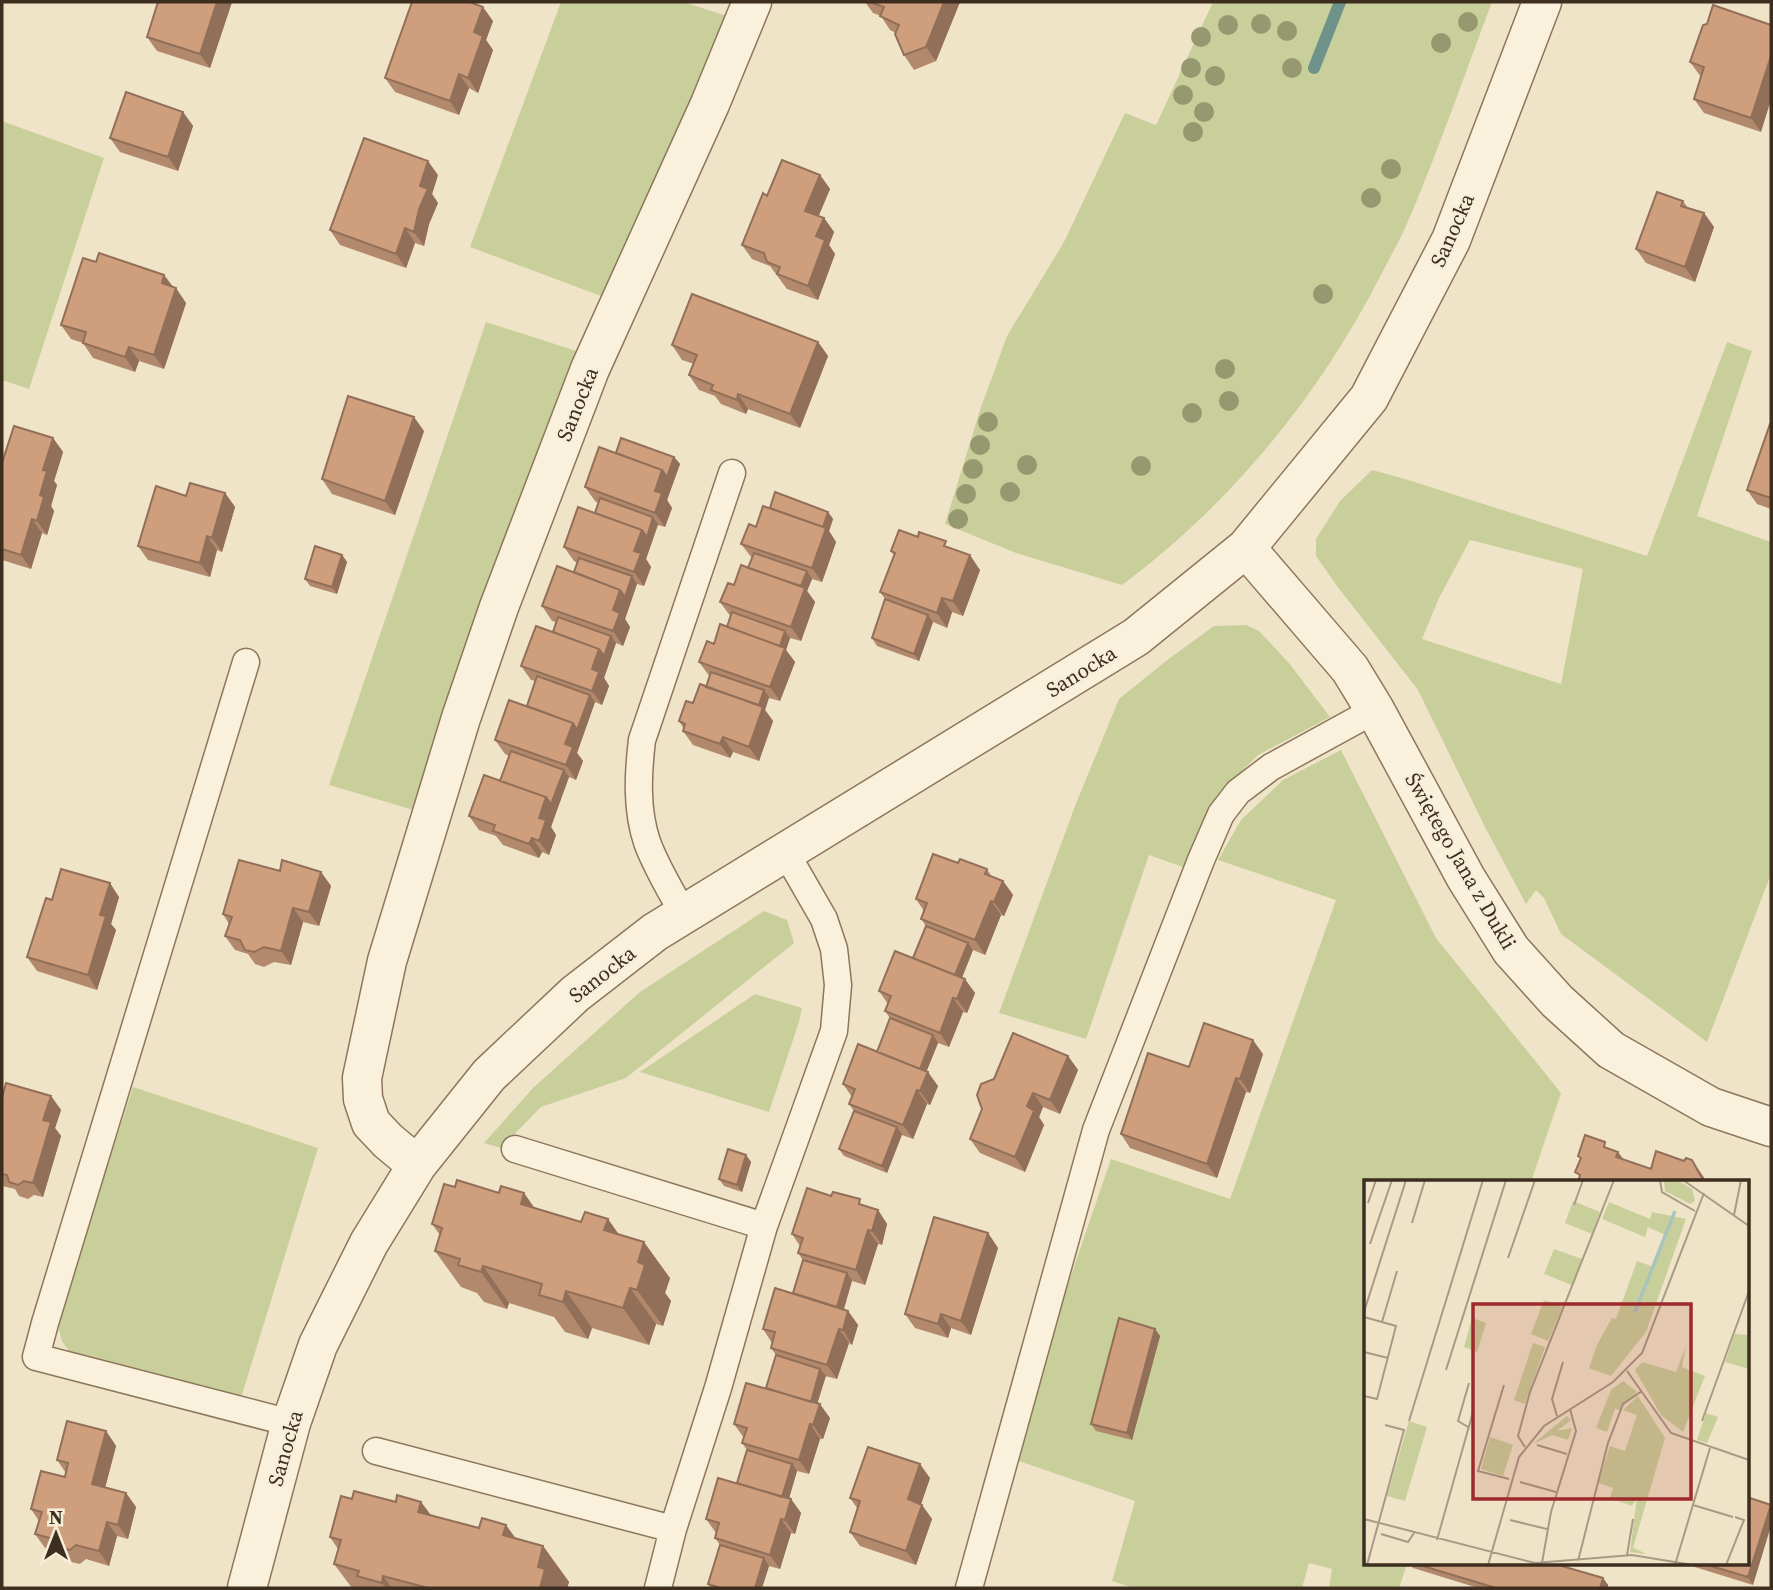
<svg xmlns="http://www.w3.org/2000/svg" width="1773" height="1590" viewBox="0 0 1773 1590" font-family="'Source Serif 4',serif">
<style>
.green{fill:#c9cf9b;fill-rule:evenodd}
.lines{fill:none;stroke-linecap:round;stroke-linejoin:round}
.stream{stroke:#6f938a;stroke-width:12}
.service-casing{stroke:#8d765c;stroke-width:29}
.minor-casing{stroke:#8d765c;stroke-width:41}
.service{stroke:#faf1dc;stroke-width:26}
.minor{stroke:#faf1dc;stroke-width:38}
.tree{fill:#96986f}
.wall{fill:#b2896c}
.shaded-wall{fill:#916f58}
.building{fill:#cf9f7d;stroke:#916f58;stroke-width:2}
.labels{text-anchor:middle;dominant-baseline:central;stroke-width:5;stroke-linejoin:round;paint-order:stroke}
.street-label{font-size:21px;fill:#3d2e20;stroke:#f7eed8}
.inset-river{fill:none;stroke:#a9c4bc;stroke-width:3.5}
.inset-road{fill:none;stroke:#a89b85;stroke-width:2}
.view{fill:#9e2a2b;fill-opacity:0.15;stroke:#9e2a2b;stroke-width:3.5}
.inset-edge{fill:none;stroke:#3d2e20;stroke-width:3.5}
</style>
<rect width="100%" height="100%" fill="#f0e4c8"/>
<path class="green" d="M561,2H683L730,17L609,299L470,247Z
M1213,2H1492C1464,76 1438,152 1406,226C1399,242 1390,257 1382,273C1320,395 1232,503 1122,585L1016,553L945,524L980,410L1007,336L1064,242L1125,113L1156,125Z
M2,121L104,158L29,389L2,380Z
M486,322L586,354L485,589L417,811L329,785Z
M1727,342L1752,351L1697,516L1771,542V874L1707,1042L1561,934L1544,898L1536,890L1526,904L1485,827L1418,690L1337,586L1316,556V539L1340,501L1372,470L1405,479L1647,556ZM1470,540L1583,569L1561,684L1422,639L1439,598Z
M1246,625L1259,631L1289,663L1330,717L1258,755L1232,781L1183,867L1149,855L1086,1039L999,1013L1075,806L1119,699L1166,661L1214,626Z
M1341,750L1436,938L1561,1093L1531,1182H1365V1564H1407L1399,1588H1329L1332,1569L1309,1563L1302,1588H1133L1112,1581L1135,1501L1016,1460L1066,1290L1111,1159L1230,1199L1336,900L1218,860L1241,820L1283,780Z
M764,911L787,920L794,943L626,1078L541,1107L501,1148L484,1143L534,1087L640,992Z
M755,994L802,1008L799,1022L769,1112L640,1072Z
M133,1087L318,1148L241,1398L75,1360L62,1341L57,1322Z"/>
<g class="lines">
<path class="stream" d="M1314,68L1340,2"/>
<defs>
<path id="service" d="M246,662L45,1323L36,1357L291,1423
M684,915C671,891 656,867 647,842C636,809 638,774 642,740L732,473
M515,1149L764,1226
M376,1451L673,1529
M658,1588L673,1529L718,1388L764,1226L834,1031L838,985L834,949L824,919L786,853
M969,1588L1096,1130L1201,860L1221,814L1238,792L1271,767L1375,710"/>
<path id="minor" d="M1246,548L1350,669L1375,710L1466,878L1511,950L1557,1001L1611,1050L1711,1107L1771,1127
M417,1165L388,1141L371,1123L363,1099L362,1078L387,961L461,718L499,607L590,369L710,104L752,2
M247,1588L291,1423L318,1345L369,1243L417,1165L489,1075L575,994L655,932L1136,637L1246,548L1369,398L1451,240L1542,2"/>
</defs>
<use href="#service" class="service-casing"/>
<use href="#minor" class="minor-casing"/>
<use href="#service" class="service"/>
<use href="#minor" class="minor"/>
</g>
<g class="tree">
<circle cx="1468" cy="22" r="10"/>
<circle cx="1261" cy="24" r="10"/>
<circle cx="1228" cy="25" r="10"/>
<circle cx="1287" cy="31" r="10"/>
<circle cx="1201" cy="37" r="10"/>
<circle cx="1441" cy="43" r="10"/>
<circle cx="1191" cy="68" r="10"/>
<circle cx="1292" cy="68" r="10"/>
<circle cx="1215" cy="76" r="10"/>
<circle cx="1183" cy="95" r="10"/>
<circle cx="1204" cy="112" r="10"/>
<circle cx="1193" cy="132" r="10"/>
<circle cx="1391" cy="169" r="10"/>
<circle cx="1371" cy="198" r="10"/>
<circle cx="1323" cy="294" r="10"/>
<circle cx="1225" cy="369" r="10"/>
<circle cx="1229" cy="401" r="10"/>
<circle cx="1192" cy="413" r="10"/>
<circle cx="988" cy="422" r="10"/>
<circle cx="980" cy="445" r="10"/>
<circle cx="1027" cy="465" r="10"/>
<circle cx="1141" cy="466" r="10"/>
<circle cx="973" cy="469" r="10"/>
<circle cx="1010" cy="492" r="10"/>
<circle cx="966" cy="494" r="10"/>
<circle cx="958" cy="519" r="10"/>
</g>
<path class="wall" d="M158,2H232L210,68L157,51L147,37Z
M865,2H960L936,61L914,70L904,55L896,33L890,30L881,16L873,13Z
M493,21L486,40L493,50L478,93L469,88L459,115L395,92L385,78Z
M1703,25L1761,132L1704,113L1694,99L1701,77L1690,62Z
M183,112L193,126L178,171L120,152L110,138Z
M438,175L432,194L438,203L429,224L424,246L415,243L406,268L340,245L330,230Z
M820,175L830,189L818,216L824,218L834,232L829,245L835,254L818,300L787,289L770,266L752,259L742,245L767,196Z
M1683,201L1688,208L1704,213L1714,227L1695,282L1646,263L1636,249Z
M96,262L164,275L186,303L164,369L139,361L135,372L93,358L83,343L71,339L61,325Z
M818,342L828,356L800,428L748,409L746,414L721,404L715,396L699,390L689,375L694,364L682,360L672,345Z
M1771,424V509L1757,504L1747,490Z
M424,431L395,515L332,494L322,479Z
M53,438L63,452L54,481L57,485L51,506L54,511L47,535L42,533L31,569L2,560V463Z
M616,453L674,457L680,464L667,500L672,508L665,527L658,525L646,559L651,567L644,586L637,584L625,619L630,627L623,646L616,643L604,678L609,686L602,705L595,702L577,753L583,761L576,780L569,777L556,812L551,827L556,835L549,855L542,852L539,858L503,845L496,836L479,830L469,816L500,781L509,756L505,754L495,740L527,706L535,681L531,680L521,666L553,632L556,622L552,621L542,606L574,572L577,563L574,561L564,547L595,513L598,503L595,501L585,487Z
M225,493L235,507L222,552L217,550L210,577L148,560L138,546L186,496Z
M770,508L828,512L833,519L829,531L836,542L822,582L812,579L807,591L815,602L801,641L790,638L786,650L795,662L780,701L769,698L765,710L773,721L759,761L733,752L730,758L693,745L683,731L684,729L679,721L706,687L710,677L699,662L727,627L731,617L720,602L748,568L752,558L741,544Z
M951,549L980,570L963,616L952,612L947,628L933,622L919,661L877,646L872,638L885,599L880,592L894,555L891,551Z
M342,555L347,562L337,594L310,586L305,579Z
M958,863L987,869L992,877L1003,881L1013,895L1004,916L1001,915L985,955L973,950L962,978L975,993L967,1013L963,1012L949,1047L938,1043L926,1072L938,1086L930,1105L927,1104L913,1139L902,1135L887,1173L844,1156L839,1149L854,1111L849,1104L852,1097L843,1084L877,1052L890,1018L885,1011L888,1004L879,991L913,958L926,926L921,919L924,911L916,899Z
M280,871L321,872L331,886L319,926L303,922L291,965L274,962L264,967L255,964L248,954L235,950L225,936L229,924L223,914Z
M119,897L111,924L116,930L97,990L37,971L27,957L52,900Z
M1263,1054L1250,1093L1246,1092L1217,1178L1130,1148L1121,1134L1189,1067Z
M1068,1056L1078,1070L1060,1114L1043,1107L1039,1117L1044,1125L1025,1172L980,1153L970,1139Z
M51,1096L61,1110L55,1128L61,1136L43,1197L34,1195L28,1199L19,1196L15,1189L2,1186V1098Z
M746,1155L751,1162L742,1192L724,1186L719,1179Z
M455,1187L499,1193H524L534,1208L581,1222L608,1219L618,1234L670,1278L665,1293L671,1301L663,1326L656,1324L649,1345L592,1328L588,1339L565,1332L554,1317L509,1303L507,1309L484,1302L477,1293L461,1287L435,1251L440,1235L432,1224Z
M865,1206L878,1210L887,1224L882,1245L878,1244L865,1285L852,1281L844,1309L848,1311L858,1325L852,1345L849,1343L837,1379L825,1376L817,1404L830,1418L823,1439H820L809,1474L797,1471L789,1498L791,1499L801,1513L795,1534L791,1533L780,1569L769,1566L762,1588H711L708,1584L720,1545L715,1538L716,1533L706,1519L737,1483L747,1450L742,1443L744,1438L734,1424L766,1388L776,1355L771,1348L772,1343L763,1329L793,1293L803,1260L798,1253L800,1246L792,1234Z
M988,1233L998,1248L971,1335L951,1328L948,1338L915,1328L905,1314Z
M1155,1329L1160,1336L1132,1440L1096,1431L1091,1424Z
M106,1431L116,1446L105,1488L126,1493L136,1507L128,1539L117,1536L109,1566L86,1559L80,1564L71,1562L65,1554L45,1548L35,1534L39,1521L31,1509L65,1477L66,1473L57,1460Z
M930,1478L921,1504L932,1519L916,1565L860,1546L850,1532L857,1508L850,1498Z
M352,1499L396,1502H421L431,1515L543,1546L569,1582L567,1588H352L334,1564L338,1549L330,1537Z
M1409,1564H1555L1603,1578L1608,1585V1588H1478L1413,1568Z
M1685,1564H1747L1753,1585Z"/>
<path class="shaded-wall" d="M217,2H232L210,68L200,54Z
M944,2H960L936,61L926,47Z
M483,7L493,21L486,40L493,50L478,93L468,78L474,32Z
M1771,56V100L1761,132L1751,118Z
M459,74L469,88L459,115L450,101Z
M183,112L193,126L178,171L168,157Z
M428,161L438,175L432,194L438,203L429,224L424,246L414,232L420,186Z
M820,175L830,189L815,225L805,211Z
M1704,213L1714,227L1695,282L1685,267Z
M824,218L834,232L829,245L835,254L818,300L808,286L816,236Z
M405,228L415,243L406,268L396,254Z
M164,275L174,289L162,283Z
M176,288L186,303L164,369L154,355Z
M818,342L828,356L800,428L790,414Z
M129,347L139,361L135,372L125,357Z
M738,394L748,409L746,414L737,400Z
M414,417L424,431L395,515L385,501Z
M53,438L63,452L54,481L57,485L51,506L54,511L47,535L37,521L43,470Z
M674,457L680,464L667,500L672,508L665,527L655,513V491L662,470Z
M225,493L235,507L222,552L212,538Z
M828,512L833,519L829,531L836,542L822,582L812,568L821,532Z
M653,517L658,524L646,559L651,567L644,586L634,572V551L642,530Z
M32,519L42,533L31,569L21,555Z
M207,536L217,550L210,577L200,563Z
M342,555L347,562L337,594L332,587Z
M970,555L980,570L963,616L953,601Z
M807,571L812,579L807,591L815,602L801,641L791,627L799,591Z
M632,576L637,584L625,619L630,627L623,646L613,631V610L620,590Z
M942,598L952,612L947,628L937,613Z
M928,615L933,622L919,661L914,654Z
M785,631L790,638L786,650L795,662L780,701L770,687L779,650Z
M611,636L616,643L604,678L609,686L602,705L592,691V669L599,649Z
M764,690L769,697L765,710L773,721L759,761L749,747L758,710Z
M590,695L595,702L577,753L583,761L576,780L566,765L565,744L573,723Z
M723,737L733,752L730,758L720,744Z
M564,770L569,777L551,827L556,835L549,855L539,841V818L546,797Z
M532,838L542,852L539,858L529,844Z
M321,872L331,886L319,926L309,912Z
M1003,881L1013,895L1004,916L994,902Z
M110,883L119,897L111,924L116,930L97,990L88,975L100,915Z
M991,901L1001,915L985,955L975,940Z
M293,908L303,922L291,965L281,951Z
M968,943L973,950L958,987L953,980Z
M965,979L975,993L967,1013L957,999Z
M953,998L963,1012L949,1047L940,1033Z
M933,1035L938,1043L923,1080L918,1073Z
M1253,1040L1263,1054L1250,1093L1240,1079Z
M1068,1056L1078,1070L1060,1114L1050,1100Z
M928,1072L938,1086L930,1105L920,1091Z
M1236,1078L1246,1092L1217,1178L1207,1164Z
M917,1090L927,1104L913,1139L903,1125Z
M1033,1093L1043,1107L1039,1117L1044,1125L1025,1172L1015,1157L1027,1106Z
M51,1096L61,1110L55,1128L61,1136L43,1197L33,1183L43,1120Z
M897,1127L902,1134L887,1173L882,1166Z
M1618,1152L1640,1182L1616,1157Z
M746,1155L751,1162L742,1192L737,1185Z
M1692,1160L1707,1182H1704Z
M524,1193L550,1230L521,1204Z
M878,1210L887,1224L882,1245L872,1231Z
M608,1219L634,1256L604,1230Z
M868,1230L878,1244L865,1285L856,1270Z
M988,1233L998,1248L971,1335L961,1321Z
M644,1242L670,1278L665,1293L671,1301L663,1326L637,1290L638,1262Z
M483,1266L509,1303L507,1309L481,1272Z
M847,1273L852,1280L841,1319L836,1312Z
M630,1288L656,1324L649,1345L623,1308Z
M566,1291L592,1328L588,1339L563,1302Z
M848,1311L858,1325L852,1345L843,1330Z
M941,1314L951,1328L948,1338L938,1324Z
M839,1329L849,1343L837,1379L827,1365Z
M1155,1329L1160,1336L1132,1440L1127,1433Z
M820,1369L826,1376L814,1414L809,1407Z
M820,1404L830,1418L823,1439L813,1425Z
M810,1424L820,1439L809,1474L799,1460Z
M106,1431L116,1446L102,1499L92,1484Z
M792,1464L797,1471L786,1509L780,1502Z
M920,1464L930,1478L918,1513L908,1499Z
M126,1493L136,1507L128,1539L118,1525Z
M791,1499L801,1513L795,1534L785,1520Z
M421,1502L447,1538L418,1512Z
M922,1505L932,1519L916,1565L906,1551Z
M1771,1505V1526L1753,1585L1748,1577Z
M781,1519L791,1533L780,1569L770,1555Z
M107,1522L117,1536L109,1566L99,1551Z
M506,1525L532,1561L503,1535Z
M543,1546L569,1582L567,1588H540L538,1567Z
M764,1558L769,1566L762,1588H755Z
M383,1576L392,1588H386L382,1583Z
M1603,1578L1608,1585V1588H1600Z"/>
<path class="building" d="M158,2H217L200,54L147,37Z
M412,2H470L483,7L474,32L483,36L468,78L459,74L450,101L385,78Z
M870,2H944L926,47L904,55L895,34L899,25L880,16L884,7Z
M1713,5L1771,25V56L1751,118L1694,99L1704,67L1690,62L1703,25L1707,24Z
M126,92L183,112L168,157L110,138Z
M364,138L428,161L420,186L428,189L419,209L414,232L405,228L396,254L330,230Z
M782,160L820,175L805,211L824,218L816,236L825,240L808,286L777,274L780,267L767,262L764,253L742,245L763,193L767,196Z
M1657,192L1683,201L1681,206L1704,213L1685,267L1636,249Z
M99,253L164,275L162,283L176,288L154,355L129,347L125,357L83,343L86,332L61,325L83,258L96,262Z
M692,294L818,342L790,414L738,394L737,400L711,390L713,385L689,375L697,355L672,345Z
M348,396L414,417L385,501L322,479Z
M1770,424H1771V498L1747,490Z
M14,426L53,438L43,470L47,471L40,495L44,497L37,521L32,519L21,555L2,549V463Z
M621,438L674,457L667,477L662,470L616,453Z
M599,447L662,470L655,491L662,493L655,513L585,487Z
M190,483L225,493L212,538L207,536L200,563L138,546L156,486L186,496Z
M775,492L828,512L823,527L770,508Z
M600,498L653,517L647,537L642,530L595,513Z
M763,506L826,528L812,568L741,544L749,524L756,527Z
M578,507L642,530L634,551L641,553L634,572L564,547Z
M899,530L918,537L919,532L946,541L944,546L970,555L953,601L942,598L937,613L880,592L895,553L891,551Z
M315,546L342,555L332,587L305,579Z
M754,553L807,571L801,586L748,568Z
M579,558L632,576L625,597L620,590L574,572Z
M741,565L805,588L791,627L720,602L728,583L734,585Z
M557,566L620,590L613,610L620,613L613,631L542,606Z
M885,599L928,615L914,654L872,638Z
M732,612L785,631L780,646L727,627Z
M558,617L611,636L604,656L599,649L553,632Z
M720,624L785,648L770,687L699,662L707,641L714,644Z
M536,626L599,649L592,669L599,672L592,691L521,666Z
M711,672L764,690L759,705L706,687Z
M537,676L590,695L577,730L573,723L527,706Z
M700,684L763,707L749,747L723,737L720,744L683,731L685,724L679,721L686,701L693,703Z
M509,700L573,723L565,744L573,747L566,765L495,740Z
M511,751L564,770L551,804L546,797L500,781Z
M484,775L546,797L539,818L546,820L539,841L532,838L529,844L493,831L495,825L469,816Z
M933,854L958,863L960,859L987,869L985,874L1003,881L994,902L991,901L975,940L921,919L927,903L916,899Z
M239,860L280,871L282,860L321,872L309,912L293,908L281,951L264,947L254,952L245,950L240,940L225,936L232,917L223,914Z
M61,869L110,883L100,915L106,916L88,975L27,957L46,898L52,900Z
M926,926L968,943L955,975L913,958Z
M895,951L965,979L957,999L953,998L940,1033L885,1011L891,996L879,991Z
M890,1018L933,1035L920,1069L877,1052Z
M1204,1023L1253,1040L1240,1079L1236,1078L1207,1164L1121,1134L1148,1053L1189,1067Z
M1013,1033L1068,1056L1050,1100L1033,1093L1027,1106L1034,1111L1015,1157L970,1139L982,1109L977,1095L981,1084L994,1079Z
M858,1044L928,1072L920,1091L917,1090L903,1125L849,1104L855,1089L843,1084Z
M6,1083L51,1096L43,1120L51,1122L33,1183L24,1181L18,1185L9,1182L7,1175L2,1174V1098Z
M854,1111L897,1127L882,1166L839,1149Z
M1585,1135L1605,1142L1604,1147L1618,1152L1616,1157L1651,1169L1656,1151L1684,1161L1686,1158L1692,1160L1704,1182H1578L1580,1175L1575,1172L1581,1158L1578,1156Z
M728,1149L746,1155L737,1185L719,1179Z
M457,1180L499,1193L501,1186L524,1193L521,1204L581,1222L585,1212L608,1219L604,1230L644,1242L638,1262L645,1265L637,1290L630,1288L623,1308L566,1291L563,1302L539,1295L542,1284L483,1266L481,1272L458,1265L460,1259L435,1251L442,1228L432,1224L444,1184L455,1187Z
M807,1188L831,1196L833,1192L860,1199L859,1204L878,1210L872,1231L868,1230L856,1270L798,1253L803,1238L792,1234Z
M934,1217L988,1233L961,1321L941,1314L938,1324L905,1314Z
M803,1260L847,1273L837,1307L793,1293Z
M775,1288L848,1311L843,1330L839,1329L827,1365L771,1348L775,1332L763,1329Z
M1119,1318L1155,1329L1127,1433L1091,1424Z
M776,1355L820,1369L811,1402L766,1388Z
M746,1383L820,1404L813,1425L810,1424L799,1460L742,1443L747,1428L734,1424Z
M67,1421L106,1431L92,1484L126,1493L118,1525L107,1522L99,1551L76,1545L70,1550L61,1548L58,1540L35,1534L42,1512L31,1509L41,1471L65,1477L68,1463L57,1460Z
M868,1447L920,1464L908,1499L922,1505L906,1551L850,1532L860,1501L850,1498Z
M747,1450L792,1464L782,1497L737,1483Z
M718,1478L791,1499L785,1520L781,1519L770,1555L715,1538L719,1523L706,1519Z
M354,1491L396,1502L397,1495L421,1502L418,1512L479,1528L482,1518L506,1525L503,1535L543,1546L538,1567L545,1569L540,1588H428L383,1576L382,1583L357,1576L359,1571L334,1564L341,1540L330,1537L341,1496L352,1499Z
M1747,1497L1771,1505L1748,1577L1704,1564H1747Z
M720,1545L764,1558L755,1588H721L708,1584Z
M1416,1564H1555L1603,1578L1600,1588H1496Z"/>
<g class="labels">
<g class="street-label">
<text transform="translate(1452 230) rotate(-66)">Sanocka</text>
<text transform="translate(577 404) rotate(-68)">Sanocka</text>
<text transform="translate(1081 671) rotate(-32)">Sanocka</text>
<text transform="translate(1461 861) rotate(60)">Świętego Jana z Dukli</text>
<text transform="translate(602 974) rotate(-38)">Sanocka</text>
<text transform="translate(285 1448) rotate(-74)">Sanocka</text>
</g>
</g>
<g transform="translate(1364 1180)">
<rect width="385" height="385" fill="#f0e4c8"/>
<path d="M300,0H313L328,9L331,21L326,24L301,11ZM209,21L236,32L228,54L201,43ZM245,22L286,39L288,32L322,39L282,152L247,196L225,188L233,165L248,138L252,139L273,81L290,87L303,56L284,47L281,57L238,39ZM190,69L218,79L208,105L180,94ZM180,120L199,126L184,161L167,154ZM108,138L122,143L113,172L100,167ZM371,154L385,155V189L361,182ZM169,163L181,167L161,224L150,220ZM322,166L318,187L341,196L319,252L297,235L271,190L278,182L312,192ZM259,201L273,212L255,230L251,229L243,252L232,248L247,210ZM274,216L301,258L269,368L283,374L266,372L273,317L268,326L246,318L249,308L234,303L246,266L261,271L273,235L259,230ZM342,233L354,237L343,263L333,260ZM203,236L207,240L193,251L208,248L204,260L188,255L169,264ZM45,241L63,247L41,321L23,316ZM126,257L149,265L139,296L117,289Z" fill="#c9cf9b"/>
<path class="inset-river" d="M271,132L311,31"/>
<path class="inset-road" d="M296,0L298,12L331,31M319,0L385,46M4,23L12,0M210,25L219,0M370,35L377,0M48,43L61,0M6,64L28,0M144,78L171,0M0,132L42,0M0,137L32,146L13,219L0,216M18,142L33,91M0,172L24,178M82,190L142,0M263,191L307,253L385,280M140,205L114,291L145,299M193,236L188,219L199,182M45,241L119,0M338,241L385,111M104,247L94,241L105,203M173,265L203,274M161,267L154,256L166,212L250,0M156,302L192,312M329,325L369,337M0,339L171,383L268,375L329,385M146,340L183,349M17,354L44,362L50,353M73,360L109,232M263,375L269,339M214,381L244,263L259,224L278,211M178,383L187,332L212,251L206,229M3,385L40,250L21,245M124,385L155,277L180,246L249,202L278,173L340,13M311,385L346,268M362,385L380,340L371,337"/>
<path class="view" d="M109,124H327V319H109Z"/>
<rect width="385" height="385" class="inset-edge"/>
</g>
<rect width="1773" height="1590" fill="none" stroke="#3d2e20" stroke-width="7"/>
<g transform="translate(56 1534)" stroke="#f7eed8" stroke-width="5" paint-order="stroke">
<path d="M0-5L12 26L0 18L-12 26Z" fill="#3d2e20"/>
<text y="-10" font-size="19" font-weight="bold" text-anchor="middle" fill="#3d2e20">N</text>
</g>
</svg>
